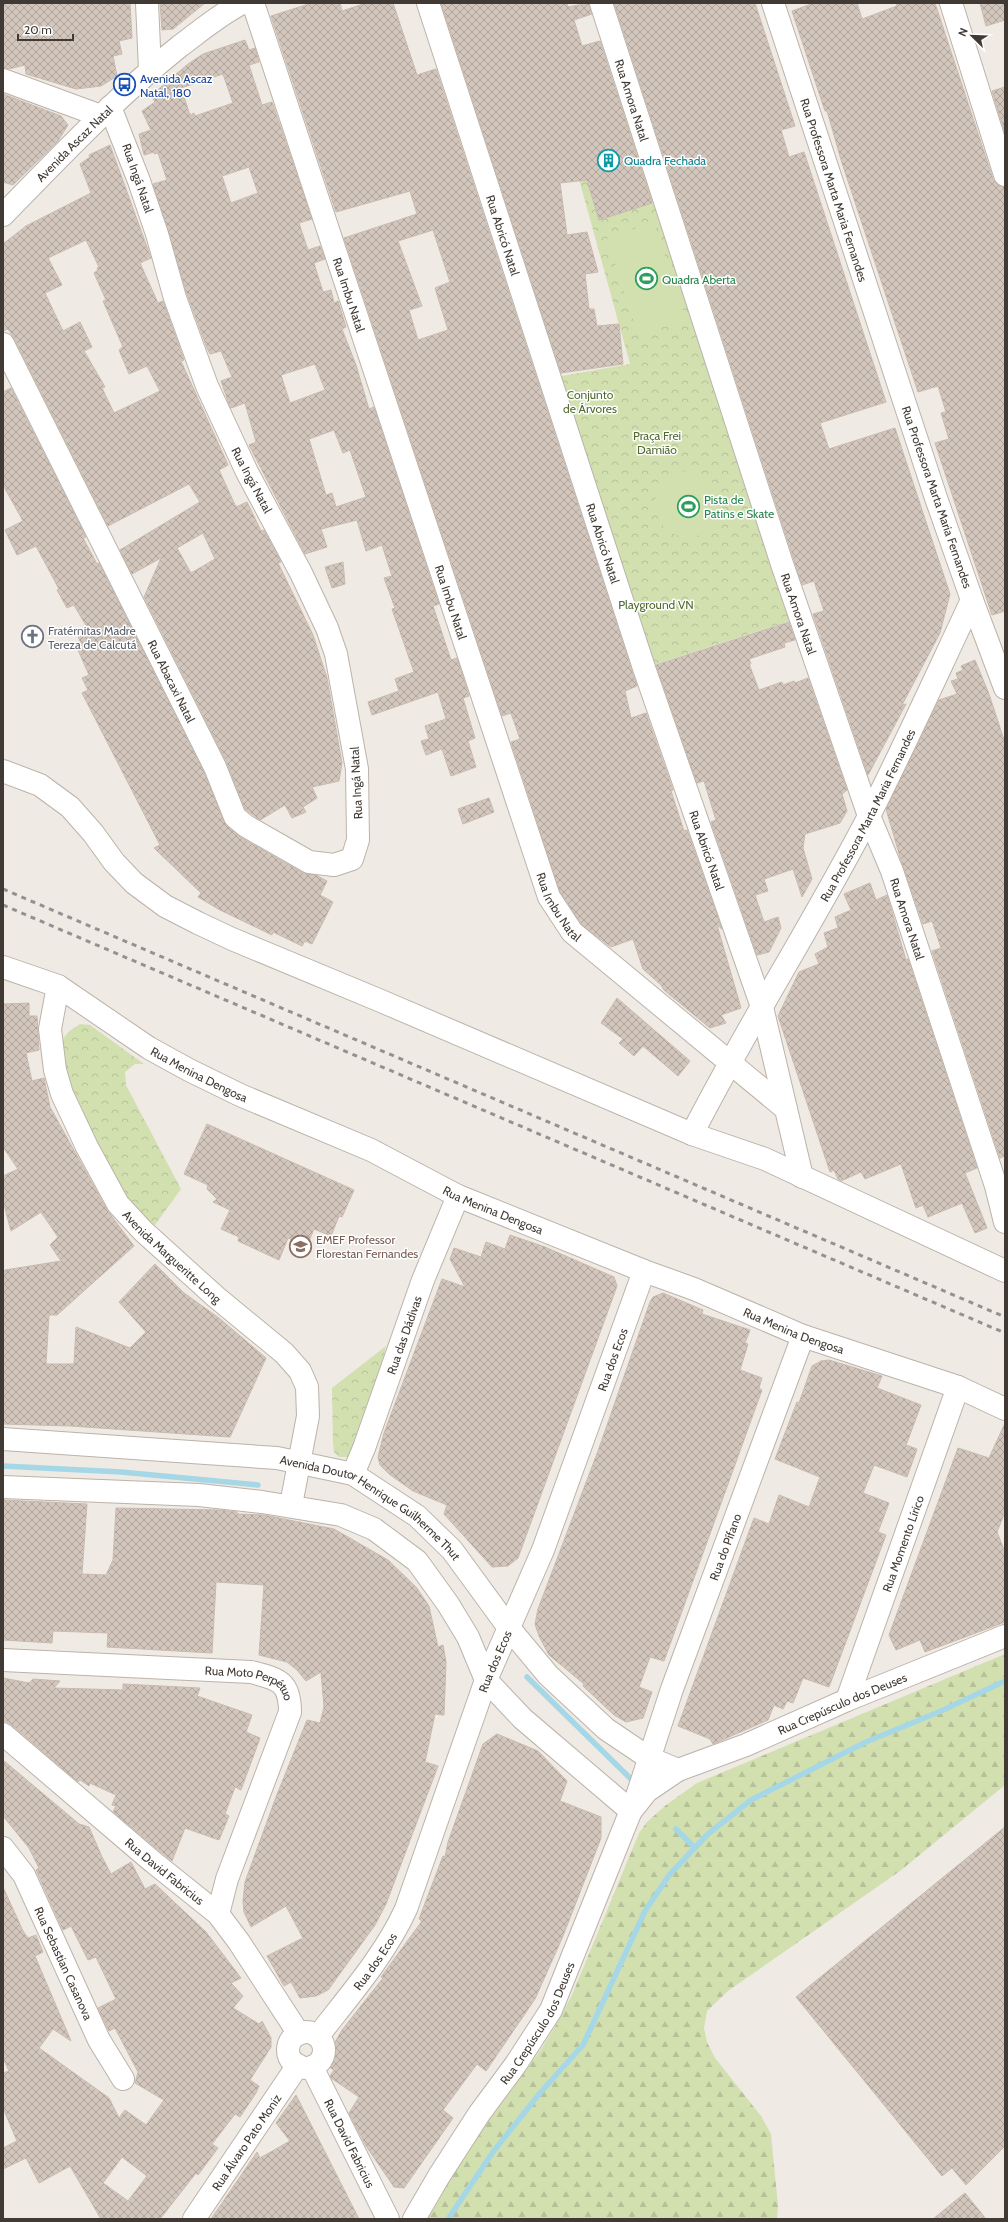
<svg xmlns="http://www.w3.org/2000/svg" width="1008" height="2222" viewBox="0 0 1008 2222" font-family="Cabin,sans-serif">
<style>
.forest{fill:url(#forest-firs)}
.park{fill:url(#park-crowns)}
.pitch{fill:#d2e0b0}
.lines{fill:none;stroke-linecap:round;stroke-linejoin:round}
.stream{stroke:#a6d7e6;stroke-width:5.5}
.building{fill:url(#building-cross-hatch);stroke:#c9baaf;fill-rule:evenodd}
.minor-casing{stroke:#bcb3aa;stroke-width:24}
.minor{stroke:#fff;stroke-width:22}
.rail{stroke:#929292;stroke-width:3;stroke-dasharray:5 5;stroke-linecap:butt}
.labels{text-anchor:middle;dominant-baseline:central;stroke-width:3;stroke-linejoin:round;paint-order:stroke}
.transit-label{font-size:12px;fill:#164399;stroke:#fff;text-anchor:start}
.street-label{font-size:12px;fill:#413a34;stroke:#fff}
.culture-label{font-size:12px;fill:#0d838f;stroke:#fff;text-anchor:start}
.leisure-label{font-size:12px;fill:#27864d;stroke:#fff;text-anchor:start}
.park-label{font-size:12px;fill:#506b2f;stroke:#fff}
.worship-label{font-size:12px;fill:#5b616d;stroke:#fff;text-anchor:start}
.education-label{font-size:12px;fill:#785e54;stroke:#fff;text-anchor:start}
</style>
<defs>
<pattern id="forest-firs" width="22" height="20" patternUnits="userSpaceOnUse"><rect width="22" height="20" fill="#d2e0b0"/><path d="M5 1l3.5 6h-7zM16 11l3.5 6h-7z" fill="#b6c198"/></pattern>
<pattern id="park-crowns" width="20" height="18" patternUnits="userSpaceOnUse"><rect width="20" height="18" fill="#d2e0b0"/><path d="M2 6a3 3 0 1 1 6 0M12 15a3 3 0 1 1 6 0" fill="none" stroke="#b6c198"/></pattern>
<pattern id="building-cross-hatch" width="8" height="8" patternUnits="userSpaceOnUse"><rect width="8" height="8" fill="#d3c7bd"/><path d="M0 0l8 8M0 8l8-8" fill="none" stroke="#ada39a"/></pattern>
</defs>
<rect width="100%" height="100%" fill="#efeae4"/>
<path class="forest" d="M1005,1654V1785L900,1871L728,1991L707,2011L704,2028L707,2042L715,2058L761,2116L771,2134L778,2206L777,2219H428L467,2151L540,2051L556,2025L572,1995L639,1833L647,1822L666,1805L697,1783Z"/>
<path class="park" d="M630,89L799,618L644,668L550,378L630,364L561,114Z
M80,1024L90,1025L144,1064H135L125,1072L126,1085L181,1189L155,1225C148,1220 140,1214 134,1207C113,1180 57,1077 62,1044C64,1033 71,1030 80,1024Z
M386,1346L363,1442L353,1457H339L334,1452L333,1443L332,1388Z"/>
<path class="pitch" d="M654,222L686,320L638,335L607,238Z
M655 504a33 33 0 1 1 66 0a33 33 0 1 1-66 0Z"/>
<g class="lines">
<path class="stream" d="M3,1466L121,1472L258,1485
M527,1677L631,1779
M676,1829L695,1848
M448,2219L493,2152L540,2093L583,2045L645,1911L670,1874L708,1834L751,1800L866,1742L941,1711L1005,1681"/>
</g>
<path class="building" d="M3,3H130L132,38L119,41L122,54L113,56L117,76L101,86L76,89L26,74L25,65L9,69L3,68Z
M160,3H205L173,29L162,30Z
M312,3H340L342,11L366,3H393L417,75L436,69L637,686L625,691L631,718L646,713L673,790L671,791L684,831L687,830L722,929L717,925L741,1008L721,1015L726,1023L710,1028L693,1014L664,990L661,985L643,969L633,939L611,947L581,924L560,892L511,742L520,739L511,713L502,716L344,238L417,214L410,191L336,212L271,16ZM433,230L450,282L435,288L448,330L418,340L409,310L422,306L398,241Z
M441,3H567L568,7L589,3L592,14L574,20L582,46L600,41L652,203L599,220L587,180L560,183L567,235L587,232L598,272L585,274L589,309H594L597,326L619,324L623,364L561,373Z
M614,3H755L795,126L781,130L789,157L804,152L886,402L820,423L829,449L895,428L927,525L950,594L940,633L902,705L906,704L868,775L813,614L824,611L814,581L802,585Z
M814,3H857L862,19L897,6L896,3H935L993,179L997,184L1005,187V611L992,615L935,443L949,439L941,413L946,412L938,386L918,392L842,163L827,111H825L792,11Z
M980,3H1005V20L986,26Z
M245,40L249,50L255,48L259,62L249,65L262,105L272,102L312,219L299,223L308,250L320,246L325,259L314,263L323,292L331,290L334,303L338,301L346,327L342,329L356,365L369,409L374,407L439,604L433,606L451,660L457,658L469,696L463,698L475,738L468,741L476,767L451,776L442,749L426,755L421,741L429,739L425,726L446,719L438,692L372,715L368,702L399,691L395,679L414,672L392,609L395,608L384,578L392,576L382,545L366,551L357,520L321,529L327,547L305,554L249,445L256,442L245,403L231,408L229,404L221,381L232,377L221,351L210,354L207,348L187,294L153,184L167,180L158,153L154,154V152L144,155L139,134L151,130L142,111L155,102L152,97L148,98L188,64L203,54ZM223,74L233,103L195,116L194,113L190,115L181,88ZM249,167L258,193L231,203L222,176ZM315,364L325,390L290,403L281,375ZM334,430L343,453L350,450L366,497L336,507L332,493L326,495L309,439Z
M1005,87V133L992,91Z
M3,94L61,116L68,125L58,141L13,185L3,182Z
M110,145L151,258L140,263L158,303L163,301L184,360L181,361L228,465L219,470L236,507L247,502L261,531L264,530L281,562L278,563L313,635L327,678L342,763L339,781L312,787L317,798L303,807L306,812L292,818L285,805L260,820L245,809L226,761L144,597L161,558L132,574L120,550L200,502L189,484L108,526L14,338L8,329L3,331V244L26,226L91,193L80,164L90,157L89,155ZM86,240L99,267L97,268L98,270L94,273L106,300L103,301L123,347L119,350L129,374L147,366L160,391L114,413L102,388L105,387L84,351L92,347L80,322L63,331L45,293L62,285L48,258ZM203,533L215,559L191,573L177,548Z
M11,388L86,537L83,538L97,564L99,563L204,772L224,822L240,837L303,873L316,875L327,881L320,895L333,902L312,944L305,941L302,946L273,932L272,935L220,910L198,897L201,893L154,848L160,845L82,693L88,690L82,678L89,675L78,650L83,648L77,634L88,629L74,605L67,608L57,590L59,589L36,546L17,555L5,530L23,521L3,485V392Z
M343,562L345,584L332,588L325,567Z
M789,622L795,640L784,643L785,647L749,659L751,664H749L759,690L782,682L783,685L794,681L795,683L808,678L847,790L842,794L847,811L840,823L805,834L803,848L812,879L802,897L793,869L764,879L768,891L755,895L764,922L778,917L781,928L769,952L757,955L711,822L716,820L704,781L697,783L656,665Z
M975,660L989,694L1005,743V1156L1000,1158L932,951L941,948L932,921L923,924L900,857L886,809L939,700L957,694L951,681L958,679L956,673L963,670L961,666Z
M489,798L494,812L463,824L458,809Z
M870,883L876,900L887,895L906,960L908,959L977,1168L965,1173L987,1228L975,1233L962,1203L928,1217L923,1205L916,1208L901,1164L865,1179L861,1172L841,1181L838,1179L834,1170L830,1172L778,1016L799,972L819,964L815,954L828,947L824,933L838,928L835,917L851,910L844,894Z
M617,998L690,1061L678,1076L643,1046L634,1056L619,1043L623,1039L601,1023Z
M29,1003V1016H37L39,1050L26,1053L32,1081L44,1078L50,1107L107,1210L134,1246L57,1315H49L46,1364H74L76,1327L130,1348L146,1332L119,1302L155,1264L184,1293L219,1318L266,1358L230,1437L70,1426L3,1424V1276L5,1270L61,1261L50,1245L58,1237L41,1212L11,1231L3,1201V1176L18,1169L3,1147V1004Z
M207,1124L354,1190L342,1217L339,1216L331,1236L314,1229L307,1246L288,1238L279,1260L238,1241L239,1237L221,1229L230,1210L213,1202L217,1199L207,1189L208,1185L184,1174Z
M510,1235L545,1247L614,1277L617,1286L518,1558L508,1566L492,1567L444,1514L447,1505L413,1491L389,1474L380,1465L378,1457L384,1433L442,1279L465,1287L450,1259L454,1248L481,1257L486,1242L505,1249Z
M663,1293L703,1310L702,1314L750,1330L745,1343L748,1344L740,1370L762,1378L759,1388L762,1390L664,1661L650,1657L639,1687L652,1692L643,1718L626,1722L614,1715L583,1686L584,1684L549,1655L539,1636L535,1624L538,1609L598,1451L650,1302L653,1297Z
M829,1360L882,1376L877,1388L921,1405L906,1445L917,1449L907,1477L874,1465L863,1493L889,1503L878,1532L886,1535L829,1687L803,1678L793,1703L787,1701L783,1709L774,1705L768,1720L713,1744L710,1739L678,1726L754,1518L769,1524L779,1495L809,1507L820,1477L775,1459L797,1402L799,1403L812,1366L821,1361Z
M1005,1423V1512L997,1532L1005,1552V1622L925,1652L920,1640L896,1650L889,1635L958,1448L989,1458Z
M3,1500L87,1504L82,1574L106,1575L113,1560L116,1508L220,1510L237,1512V1514L264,1515L334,1529L388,1560L416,1587L429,1606L438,1647L443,1645L446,1662L444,1715L435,1714L425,1762L438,1766L386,1904L375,1925L328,1990L316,1996L300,1998L291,1982L284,1986L267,1956L303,1938L286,1906L251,1927L244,1912L243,1901L245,1882L276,1797L307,1720L320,1723L324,1707L321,1672L306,1681L297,1670L287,1662L259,1655L264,1585L216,1582L212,1653L107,1647L108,1633L53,1631L52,1643L3,1640Z
M3,1678L29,1683L33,1679L60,1681L54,1688L123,1690V1684L200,1688L197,1696L252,1715L246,1732L260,1738L241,1790L235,1787L225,1814L229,1816L219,1840L185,1828L172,1861L113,1812L116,1806L112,1805L116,1795L90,1783L89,1786L80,1780L78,1782L11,1724L3,1720Z
M497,1734L538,1751L567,1781L560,1801L601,1817V1838L563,1936L535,1999L486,2071L477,2064L443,2110L453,2118L404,2188L394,2187L366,2146L349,2113L359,2097L331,2078L330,2076L334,2070L326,2065L329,2053L342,2030L383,1978L381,1977L422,1921L419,1919L443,1856L445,1857L448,1842L483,1744Z
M3,1760L79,1824L89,1827L102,1857L111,1874L131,1862L145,1889L155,1884L206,1932L241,1978L231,1983L243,1996L233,2008L259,2024L262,2021L271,2038V2047L250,2080L259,2086L256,2093L240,2117L235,2114L212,2144L218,2148L198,2175L196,2173L160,2219H101L70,2166L39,2183L26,2158L3,2169V2148L17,2141L3,2108V2073L9,2071L3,2058V1887L23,1931L28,1938L36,1935L43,1952L35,1956L71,2041L53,2029L39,2048L109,2098L119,2118L125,2110L146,2125L164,2100L135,2083L138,2072L115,2028L109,2031L98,2008L116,1999L96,1957L88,1960L71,1926L63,1930L36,1870L39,1868L29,1848L3,1816ZM122,2157L147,2176L128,2201L103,2183Z
M1005,1827V2146L966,2185L952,2168L942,2176L796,1997Z
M296,2095L359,2219H211L257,2152L260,2158L290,2141L276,2123Z
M965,2193L986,2219H933L955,2201Z"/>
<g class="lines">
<defs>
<g id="minor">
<path d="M147,3L150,70"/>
<path id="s1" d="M253,3L549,897L572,932L786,1109"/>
<path id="s2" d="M428,3L644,668L762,1007L802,1177"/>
<path id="s3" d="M601,3L782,564L869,816L892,871L996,1186L1005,1222"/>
<path d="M951,3L1005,175"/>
<path d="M3,80L101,116"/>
<path id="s4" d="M3,215C60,157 116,97 180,46C200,31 219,15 242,3"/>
<path id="s5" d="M3,344L215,767L235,817L246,826L309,862L334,865L352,859L358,840L357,769L336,654L327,628L301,573L247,472L207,386L175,298L157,234L139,181L110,107"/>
<path d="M972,600L1005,688"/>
<path d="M3,771L40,785L70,807L93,833L114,862L134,883L165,906L198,923L232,939L381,1001L692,1134L765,1159L1005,1271"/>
<path id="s6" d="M3,967L58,986L149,1048L189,1070L240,1095L371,1150L458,1196L644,1271L694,1289L803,1336L958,1387L1005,1409"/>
<path id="s7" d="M58,986L50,1029L55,1070L62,1094L87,1147L118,1204L143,1231L216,1297L284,1353L300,1371L307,1387L308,1416L291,1505"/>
<path id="s8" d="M692,1134C747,1026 813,924 869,816C905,745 938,672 972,600L936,498L773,3"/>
<path id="s9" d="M3,1439L277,1458L353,1474L417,1516L452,1550L509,1628L548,1675L606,1729L649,1758L678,1770L746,1745L847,1700L1005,1636"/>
<path id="s10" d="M353,1474L364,1448L423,1280L458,1196"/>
<path d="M3,1487L199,1495L262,1502L341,1515L374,1529L417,1561L448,1604L468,1637L486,1680L523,1719L631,1811L647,1791L678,1770"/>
<path id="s11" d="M3,1660L251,1672C278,1679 290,1681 290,1712L227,1879L218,1914"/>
<path id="s12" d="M847,1700L958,1387"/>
<path id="s13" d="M3,1734L153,1862L218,1914L239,1942L299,2034"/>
<path id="s14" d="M3,1848L24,1875L99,2040L123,2079"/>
<circle cx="306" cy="2050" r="18"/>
<path id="s15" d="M318,2036C349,1996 385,1955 406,1909L486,1680L543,1550L644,1271"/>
<path id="s16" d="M312,2067L388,2219"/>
<path id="s17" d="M194,2219L298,2065"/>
<path id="s18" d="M414,2219L439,2176L479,2114L516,2064L551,2010L638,1793L672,1689L803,1336"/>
</g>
</defs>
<use href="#minor" class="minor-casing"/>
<use href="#minor" class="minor"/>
<path class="rail" d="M3,889L1005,1317
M3,905L1005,1333"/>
</g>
<defs>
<symbol id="bus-ring" viewBox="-11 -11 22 22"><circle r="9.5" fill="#fff" stroke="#1a4fb4" stroke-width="1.5"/><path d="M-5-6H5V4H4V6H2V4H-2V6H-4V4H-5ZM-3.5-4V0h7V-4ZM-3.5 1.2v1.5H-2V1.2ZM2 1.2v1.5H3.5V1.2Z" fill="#1a4fb4"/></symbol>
<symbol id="building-ring" viewBox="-11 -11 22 22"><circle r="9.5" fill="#fff" stroke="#0f9aa8" stroke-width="1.5"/><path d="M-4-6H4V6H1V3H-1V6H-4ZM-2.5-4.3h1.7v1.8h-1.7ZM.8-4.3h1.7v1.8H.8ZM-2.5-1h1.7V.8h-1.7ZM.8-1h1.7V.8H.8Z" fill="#0f9aa8"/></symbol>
<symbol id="stadium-ring" viewBox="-11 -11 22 22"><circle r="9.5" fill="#fff" stroke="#2e9e5b" stroke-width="1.5"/><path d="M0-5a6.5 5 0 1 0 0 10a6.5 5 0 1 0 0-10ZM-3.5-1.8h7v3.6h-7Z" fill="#2e9e5b"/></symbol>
<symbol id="church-ring" viewBox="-11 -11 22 22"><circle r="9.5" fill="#fff" stroke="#6b7280" stroke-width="1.5"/><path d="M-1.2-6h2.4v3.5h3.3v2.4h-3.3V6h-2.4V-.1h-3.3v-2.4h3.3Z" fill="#6b7280"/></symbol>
<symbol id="school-ring" viewBox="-11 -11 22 22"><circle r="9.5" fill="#fff" stroke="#8d6e63" stroke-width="1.5"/><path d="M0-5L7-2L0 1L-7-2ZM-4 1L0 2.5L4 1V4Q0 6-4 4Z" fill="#8d6e63"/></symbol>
</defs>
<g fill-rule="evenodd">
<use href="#bus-ring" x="112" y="72" width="25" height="25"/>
<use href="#building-ring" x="596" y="148" width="25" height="25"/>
<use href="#stadium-ring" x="634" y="266" width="25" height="25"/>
<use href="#stadium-ring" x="676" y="494" width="25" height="25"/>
<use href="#church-ring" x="20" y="624" width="25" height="25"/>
<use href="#school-ring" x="288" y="1234" width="25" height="25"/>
</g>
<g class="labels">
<g class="transit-label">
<text x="140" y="78">Avenida Ascaz<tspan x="140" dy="14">Natal, 180</tspan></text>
</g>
<g class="street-label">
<text stroke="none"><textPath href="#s3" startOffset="102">Rua Amora Natal</textPath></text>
<text stroke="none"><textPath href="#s4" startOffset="101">Avenida Ascaz Natal</textPath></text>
<text transform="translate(138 178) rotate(71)">Rua Ingá Natal</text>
<text transform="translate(834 190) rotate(72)">Rua Professora Marta Maria Fernandes</text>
<text stroke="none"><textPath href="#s2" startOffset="244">Rua Abricó Natal</textPath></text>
<text stroke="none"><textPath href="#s1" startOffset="307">Rua Imbu Natal</textPath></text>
<text transform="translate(252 480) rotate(62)">Rua Ingá Natal</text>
<text transform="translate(937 497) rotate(71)">Rua Professora Marta Maria Fernandes</text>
<text stroke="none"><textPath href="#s2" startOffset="568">Rua Abricó Natal</textPath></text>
<text stroke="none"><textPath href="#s1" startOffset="631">Rua Imbu Natal</textPath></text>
<text stroke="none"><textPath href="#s3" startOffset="642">Rua Amora Natal</textPath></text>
<text stroke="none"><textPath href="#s5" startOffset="377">Rua Abacaxi Natal</textPath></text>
<text transform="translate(356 783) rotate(-93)">Rua Ingá Natal</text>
<text stroke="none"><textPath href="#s8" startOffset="364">Rua Professora Marta Maria Fernandes</textPath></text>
<text stroke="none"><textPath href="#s2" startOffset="892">Rua Abricó Natal</textPath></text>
<text stroke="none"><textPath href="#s1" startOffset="955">Rua Imbu Natal</textPath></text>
<text stroke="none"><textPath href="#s3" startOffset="966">Rua Amora Natal</textPath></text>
<text stroke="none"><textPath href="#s6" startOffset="225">Rua Menina Dengosa</textPath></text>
<text stroke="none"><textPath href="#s6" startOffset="549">Rua Menina Dengosa</textPath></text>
<text stroke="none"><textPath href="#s7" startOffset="309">Avenida Margueritte Long</textPath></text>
<text stroke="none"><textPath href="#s6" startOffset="873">Rua Menina Dengosa</textPath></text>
<text stroke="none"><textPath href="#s10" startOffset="148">Rua das Dádivas</textPath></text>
<text stroke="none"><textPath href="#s15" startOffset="742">Rua dos Ecos</textPath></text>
<text stroke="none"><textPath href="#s9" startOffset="383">Avenida Doutor Henrique Guilherme Thut</textPath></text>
<text stroke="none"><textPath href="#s12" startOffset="166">Rua Momento Lírico</textPath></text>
<text stroke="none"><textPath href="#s18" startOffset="745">Rua do Pífano</textPath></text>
<text stroke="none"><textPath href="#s15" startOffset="418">Rua dos Ecos</textPath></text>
<text stroke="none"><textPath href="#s11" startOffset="251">Rua Moto Perpétuo</textPath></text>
<text stroke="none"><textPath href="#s9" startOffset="975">Rua Crepúsculo dos Deuses</textPath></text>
<text stroke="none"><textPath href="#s13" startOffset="212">Rua David Fabricius</textPath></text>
<text stroke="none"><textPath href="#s15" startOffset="94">Rua dos Ecos</textPath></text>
<text stroke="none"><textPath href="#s14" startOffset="131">Rua Sebastian Casanova</textPath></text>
<text stroke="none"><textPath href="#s18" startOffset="232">Rua Crepúsculo dos Deuses</textPath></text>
<text stroke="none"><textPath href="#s17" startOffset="93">Rua Álvaro Pato Moniz</textPath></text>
<text stroke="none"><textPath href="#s16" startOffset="85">Rua David Fabricius</textPath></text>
</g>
<g class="culture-label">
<text x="624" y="160">Quadra Fechada</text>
</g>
<g class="leisure-label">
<text x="662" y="279">Quadra Aberta</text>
<text x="704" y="499">Pista de<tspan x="704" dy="14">Patins e Skate</tspan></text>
</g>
<g class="park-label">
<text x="590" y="394">Conjunto<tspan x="590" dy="14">de Árvores</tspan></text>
<text x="657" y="435">Praça Frei<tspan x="657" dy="14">Damião</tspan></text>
<text x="656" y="604">Playground VN</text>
</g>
<g class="worship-label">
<text x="48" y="630">Fratérnitas Madre<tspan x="48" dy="14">Tereza de Calcutá</tspan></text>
</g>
<g class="education-label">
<text x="316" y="1239">EMEF Professor<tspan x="316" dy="14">Florestan Fernandes</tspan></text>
</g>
</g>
<rect width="1008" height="2222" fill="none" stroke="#413a34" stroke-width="8"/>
<g transform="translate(972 36) rotate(293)" stroke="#ffffff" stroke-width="3" paint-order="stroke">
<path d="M0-3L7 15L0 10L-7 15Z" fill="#413a34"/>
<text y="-6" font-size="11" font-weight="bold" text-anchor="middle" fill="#413a34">N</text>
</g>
<path d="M18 34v6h55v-6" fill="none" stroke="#413a34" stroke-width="2"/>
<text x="24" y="34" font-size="12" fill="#413a34" stroke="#ffffff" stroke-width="3" paint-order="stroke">20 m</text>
</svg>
